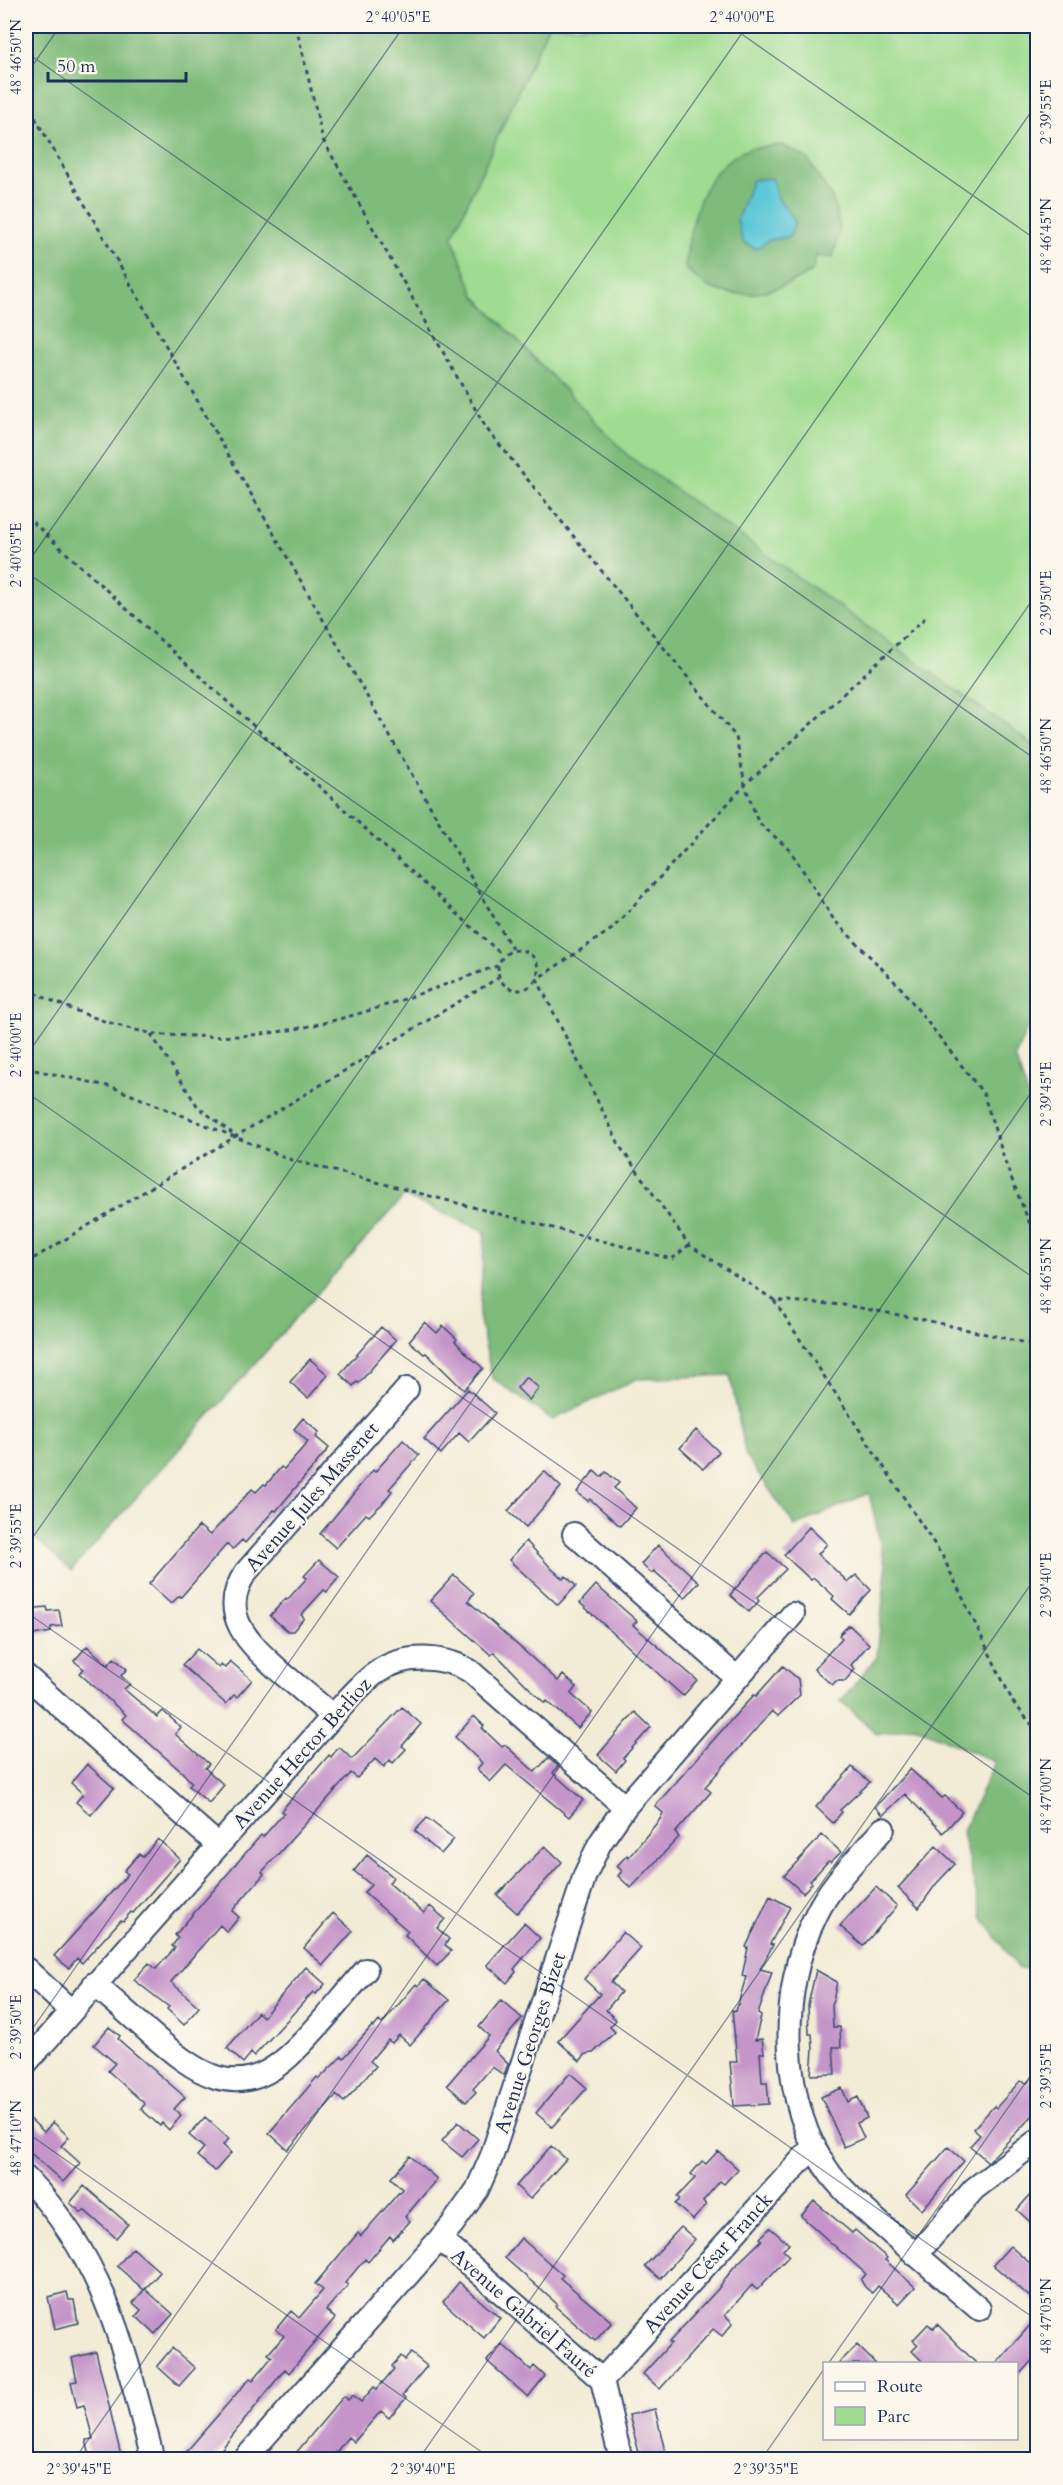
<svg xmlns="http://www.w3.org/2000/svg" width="1063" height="2485" viewBox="0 0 1063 2485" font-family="Cardo,serif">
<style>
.green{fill:#9fdb90;stroke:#5d8577;stroke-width:1.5}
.forest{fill:#7fbb7a;stroke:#4d756c;stroke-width:1.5;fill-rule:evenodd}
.water{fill:#5dc8d7;stroke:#3c7c9a;stroke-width:1.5}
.building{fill:#c595c9}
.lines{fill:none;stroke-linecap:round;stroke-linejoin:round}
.minor-casing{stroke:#3b4b70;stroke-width:26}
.path{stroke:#3b4b70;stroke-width:3;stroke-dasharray:4.5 4.5;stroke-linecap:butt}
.minor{stroke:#fff;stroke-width:22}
.ticks{fill:none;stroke:#1b2f5e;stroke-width:1.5;stroke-opacity:0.45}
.labels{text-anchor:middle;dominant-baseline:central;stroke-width:4.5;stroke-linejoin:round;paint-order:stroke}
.street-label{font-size:20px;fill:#1b2f5e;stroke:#fbf7ec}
.neatline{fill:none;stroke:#1b2f5e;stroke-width:2}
.ticks-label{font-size:15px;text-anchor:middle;fill:#1b2f5e}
</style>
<rect width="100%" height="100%" fill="#fbf7ec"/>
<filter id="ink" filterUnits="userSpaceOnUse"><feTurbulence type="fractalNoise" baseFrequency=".0167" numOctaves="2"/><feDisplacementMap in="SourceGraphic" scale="12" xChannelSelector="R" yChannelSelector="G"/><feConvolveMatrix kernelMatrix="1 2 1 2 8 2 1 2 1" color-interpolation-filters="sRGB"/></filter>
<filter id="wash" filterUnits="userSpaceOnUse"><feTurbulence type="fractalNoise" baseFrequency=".008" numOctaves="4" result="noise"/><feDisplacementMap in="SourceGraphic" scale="24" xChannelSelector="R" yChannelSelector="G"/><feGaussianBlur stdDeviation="1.35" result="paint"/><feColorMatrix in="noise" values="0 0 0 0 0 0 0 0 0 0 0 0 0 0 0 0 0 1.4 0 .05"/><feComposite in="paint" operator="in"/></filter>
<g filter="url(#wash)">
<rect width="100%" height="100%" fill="#f2ecd6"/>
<path class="green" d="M548,26H1037V748L631,459L475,296L452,237Z"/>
<path class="forest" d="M26,26H548L452,237L475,296L627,455L1037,748V1005L1015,1057L1038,1125L1037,1967L1019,1969L982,1917L962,1833L995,1762L914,1726L877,1734L841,1701L877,1657L886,1569L869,1493L795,1526L746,1456L730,1375L636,1379L553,1420L492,1378L479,1316L485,1231L404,1196L71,1571L26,1530Z
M782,145L807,158L833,200L840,228L833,258L816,256L812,272C780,289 743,304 707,286C699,282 692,274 685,268C690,223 701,166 749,149C759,146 772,146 782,145ZM772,178L777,197L795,221L789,237L769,240Z"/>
<path class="water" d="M772,178L777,197L795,221L789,237L769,240L756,249L743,242L737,220L752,180Z"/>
<g id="blocks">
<path class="building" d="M425,1322L437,1333L443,1326L457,1339L455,1341L468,1355L483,1368L464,1390L426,1353L424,1354L409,1341Z
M381,1327L396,1340L359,1383L357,1382L353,1386L340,1374Z
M310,1359L328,1375L308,1398L290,1382Z
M526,1377L539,1388L529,1400L517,1388Z
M468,1389L495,1413L469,1442L459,1433L441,1454L424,1439Z
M303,1418L319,1432L316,1437L329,1448L276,1511L274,1510L245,1543L242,1540L233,1549L227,1544L181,1597L179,1596L171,1604L149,1584L199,1526L210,1535L252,1489L256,1492L264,1484L266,1485L281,1467L284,1469L308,1442L294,1429Z
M696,1430L719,1452L703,1469L680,1448Z
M403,1440L419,1455L389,1489L392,1491L382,1504L369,1516L366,1514L336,1548L320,1534L373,1470L375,1472Z
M544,1471L561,1487L526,1527L508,1511Z
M594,1471L601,1477L606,1472L619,1483L614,1488L636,1508L620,1526L590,1499L588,1501L577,1492Z
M809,1527L827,1544L818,1554L848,1582L856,1575L871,1590L849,1614L832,1599L834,1596L814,1578L811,1580L784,1555Z
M526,1541L552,1569L563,1579L566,1576L576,1586L558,1605L509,1560Z
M658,1545L699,1582L685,1598L654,1571L651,1573L641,1564Z
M767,1552L786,1569L757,1598L759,1601L749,1612L730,1595Z
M319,1560L339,1577L327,1592L324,1590L301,1615L304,1618L293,1631H288L270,1616L286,1598L287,1600L307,1578L304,1576Z
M454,1575L474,1593L468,1601L558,1681L563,1675L577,1687L571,1694L592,1712L578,1728L547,1701L545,1703L535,1694L494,1652L491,1655L430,1601Z
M596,1585L637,1621L633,1625L697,1680L683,1696L580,1603Z
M47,1607L48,1611L59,1610L62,1626L51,1627V1632L26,1636V1609Z
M849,1625L869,1644L851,1665L855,1669L845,1681H836L832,1685L814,1669L842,1638L839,1635Z
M87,1646L108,1665L114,1658L127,1669L121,1676L130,1684L124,1689L157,1717L163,1711L181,1727L175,1734L209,1764L205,1768L224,1785L209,1803L189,1786L192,1783L183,1773L122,1719L126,1715L79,1673L84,1669L74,1661Z
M197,1649L219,1668L221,1665L225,1668L230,1661L252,1680L237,1697L234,1695L226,1704L182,1665Z
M783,1666L798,1679L800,1695L778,1716L772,1711L705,1787L711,1792L675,1833L679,1837L631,1888L618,1876L622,1871L617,1866L627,1855L629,1857L660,1819L663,1813L655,1806L739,1711L754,1695L756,1696Z
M402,1707L421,1724L402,1746L406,1749L393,1763L390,1760L384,1767L375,1759L357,1778L351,1773L262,1872L264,1874L232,1911L239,1917L227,1932L220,1925L171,1982L199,2007L184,2025L167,2009L169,2007L134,1980L149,1963L156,1969L175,1948L172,1946L178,1938L175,1935L261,1835L263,1837L284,1813L281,1811L329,1755L331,1757L339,1747L352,1759Z
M635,1712L651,1727L623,1758L625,1760L616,1771L598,1755Z
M474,1716L484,1726L482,1728L502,1747L505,1745L535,1772L548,1758L558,1766L553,1773L583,1800L569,1817L506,1765L490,1782L477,1769L482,1763L455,1737Z
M87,1764L114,1788L91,1815L76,1802L83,1794L71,1783Z
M852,1767L870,1782L840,1810L842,1812L833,1823L816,1807Z
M910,1769L942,1798L945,1796L962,1812L943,1833L905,1794L883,1815L875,1807Z
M427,1818L454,1839L441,1854L415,1831Z
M822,1835L841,1852L831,1862L828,1861L810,1881L812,1883L803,1893L784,1876Z
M158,1839L180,1859L133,1913L131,1912L123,1921L121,1920L82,1963L77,1958L69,1968L54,1956L128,1874L124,1871L139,1854L143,1857Z
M545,1846L562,1862L517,1913L497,1895Z
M936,1846L955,1864L936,1884L919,1908L898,1888Z
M367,1855L393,1877L389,1883L424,1913L430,1906L445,1919L437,1928L449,1939L445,1945L451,1951L437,1966L405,1935L408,1931L364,1892L371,1885L354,1871Z
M876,1887L897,1906L863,1946L840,1926Z
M770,1896L790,1907L770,1944L773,1945L760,1969L772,1972L758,2014L761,2016L755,2040L762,2039L764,2053H760L762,2082H767L769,2104L734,2106L730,2062H737L732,2010L736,2011L746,1977L742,1976L748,1948L746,1947Z
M333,1913L353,1931L323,1965L304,1948Z
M524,1923L540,1938L514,1969L516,1972L507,1983L487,1965Z
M623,1932L641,1948L611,1982L621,1992L606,2010L616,2020L610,2027L615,2032L593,2053L586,2054L580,2061L558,2041L600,1994L584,1979Z
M306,1967L325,1984L316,1994L313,1992L254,2056L251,2053L243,2063L227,2048L258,2012L263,2017Z
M816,1970L837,1982L832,2004L833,2027H840L841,2047H833L835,2074L811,2075L813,2049L812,2034H809L808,2005Z
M424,1979L449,2000L410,2045L399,2035L392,2043L388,2040L370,2061L376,2066L344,2102L336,2095L288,2150L269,2133L317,2077L319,2079L342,2056L344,2058L372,2026L374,2027L379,2021L382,2024L416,1984L418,1986Z
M501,2000L522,2018L495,2051L508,2064L504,2075L492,2067L473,2089L476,2092L466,2102L447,2085L489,2036L479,2027Z
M109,2027L120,2036L118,2039L185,2097L174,2109L181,2115L169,2130L162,2123L160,2126L141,2109L145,2104L108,2071L115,2063L94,2045Z
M1038,2072V2110L988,2162L970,2146L980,2135L973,2129L994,2106L996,2108L1020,2081L1027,2083Z
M570,2073L587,2088L552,2127L536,2113Z
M842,2088L848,2102L858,2097L867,2118L857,2123L864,2138L844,2147L821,2097Z
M26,2115L44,2132L53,2122L69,2137L61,2146L80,2163L63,2182L26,2149Z
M205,2117L229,2139L223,2145L231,2153L215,2171L197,2156L204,2148L189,2135Z
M458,2122L478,2139L462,2157L442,2141Z
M551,2146L566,2159L530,2199L516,2186Z
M948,2147L964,2161L922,2210L906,2195Z
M718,2151L738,2169L724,2184L720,2181L703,2201L706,2205L693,2220L675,2204L680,2199L677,2197L695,2178L691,2174L702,2161L706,2164Z
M410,2156L437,2179L405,2217L410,2221L393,2240L390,2236L368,2262L365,2259L345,2283L348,2285L326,2310L335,2318L289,2373L285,2369L213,2460H179L250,2378L253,2380L272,2357L268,2354L284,2336L276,2329L291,2311L299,2318L323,2290L315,2284L358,2233L361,2236L402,2189L391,2178Z
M84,2186L128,2224L116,2238L84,2210L82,2213L70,2203Z
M1038,2186V2229L1017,2210Z
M814,2201L852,2233L855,2230L887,2258L885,2260L915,2287L899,2304L878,2286L872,2293L865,2287L861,2280L866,2274L801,2216Z
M681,2227L695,2239L660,2279L645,2266Z
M770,2228L789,2244L783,2250L789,2256L757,2290L752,2285L725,2315L733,2323L722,2336L713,2329L660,2389L643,2374L671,2343L669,2342L718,2289L733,2268L762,2240L760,2238Z
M521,2238L563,2275L560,2278L612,2322L595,2341L555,2306L557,2304L505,2258Z
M1010,2246L1038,2270V2304L993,2265Z
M133,2248L160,2272L145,2289L173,2314L155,2334L136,2316L141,2310L133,2303L144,2290L117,2266Z
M459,2282L500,2318L484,2338L443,2302Z
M67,2292L69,2300H74L78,2323L55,2329L48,2297Z
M1038,2316V2354L1017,2377V2364H996Z
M928,2324L934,2329L937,2324L977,2364H925L912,2351L918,2345L913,2340Z
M502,2344L531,2370L534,2366L545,2376L528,2397L487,2361Z
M857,2345L876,2364H838Z
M172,2348L195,2368L179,2386L157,2366Z
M96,2352L102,2376L122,2460H91L86,2440L93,2439L84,2405L77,2407L74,2394L71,2382L77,2381L72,2358Z
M411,2353L427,2366L403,2395L406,2398L389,2418L381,2411L354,2442L348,2437L330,2460H290L344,2396L348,2400L353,2395L361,2402L374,2387L377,2389L394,2369L392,2366L401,2356L405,2360Z
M655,2409L667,2460H641L629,2415Z"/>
</g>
</g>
<g filter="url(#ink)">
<use href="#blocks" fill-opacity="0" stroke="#3b4b70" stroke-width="1.5"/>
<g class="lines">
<defs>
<path id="minor" d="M574,1534L737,1678
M26,1676L218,1845
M333,1716C316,1702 300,1688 283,1674C253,1647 215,1616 246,1572L407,1389
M883,1829C860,1856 831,1883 816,1915C778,1990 779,2106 831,2175C849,2198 872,2216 893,2235C922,2259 950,2284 979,2309
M26,1969L71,2011
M94,1984C113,2000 131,2016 150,2033C194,2071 235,2105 289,2056C317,2030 341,1998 366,1970
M26,2063L333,1716C346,1702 360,1684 376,1673C403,1653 442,1655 470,1671L625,1807
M26,2178C106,2260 125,2352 153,2460
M440,2239L602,2380L621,2460
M916,2255L974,2189L1038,2140
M602,2380L814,2146
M244,2460L452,2225L477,2190L491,2158L585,1875L600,1843L625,1807L793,1614"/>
</defs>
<use href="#minor" class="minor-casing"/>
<path class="path" d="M296,26L323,140L486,428L736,737L745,785L758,822L790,850L834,920L901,988L983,1093L1008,1170L1038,1244
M26,102L512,949
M26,516L502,955
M925,618L745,785L612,929L537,979L621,1148L689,1245L774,1300L844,1305L921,1319L1038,1346
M498 970a20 20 0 1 1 40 0a20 20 0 1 1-40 0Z
M26,989C65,1007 107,1025 150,1033C164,1036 178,1035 192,1036C302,1042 395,1002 497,966
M151,1034L198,1107L232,1133
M26,1068L112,1087L292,1160L672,1259L689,1245
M26,1263L498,978
M774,1300L943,1557L1013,1702L1038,1732"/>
<use href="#minor" class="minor"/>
</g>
</g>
<path class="ticks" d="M730,26L1038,241M26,52L1038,761M26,75L60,26M26,565L404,26M26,572L1038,1281M26,1056L747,26M26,1092L1038,1801M26,1547L1038,102M26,1612L1038,2321M26,2038L1038,592M26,2132L493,2460M828,2364L1038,2065M74,2460L1038,1083M418,2460L1038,1574M761,2460L824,2369"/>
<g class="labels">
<g class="street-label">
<text transform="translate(312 1497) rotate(-49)">Avenue Jules Massenet</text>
<text transform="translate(302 1753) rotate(-48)">Avenue Hector Berlioz</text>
<text transform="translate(530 2043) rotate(-72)">Avenue Georges Bizet</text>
<text transform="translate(708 2263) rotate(-48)">Avenue César Franck</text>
<text transform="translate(524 2313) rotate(41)">Avenue Gabriel Fauré</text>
</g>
</g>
<rect width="1063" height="2485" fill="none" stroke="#fbf7ec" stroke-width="66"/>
<rect x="823" y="2362" width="195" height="78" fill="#fbf7ec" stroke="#a1a7b3" stroke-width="1.5"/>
<rect x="835" y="2382" width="30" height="9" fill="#ffffff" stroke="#a1a7b3" stroke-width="1.5"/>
<text x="877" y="2392" font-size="18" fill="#1b2f5e">Route</text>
<rect x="835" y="2407" width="30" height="18" fill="#9fdb90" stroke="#a1a7b3" stroke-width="1.5"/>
<text x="877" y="2422" font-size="18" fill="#1b2f5e">Parc</text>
<path d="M48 72v9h138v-9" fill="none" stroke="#1b2f5e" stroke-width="3"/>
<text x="57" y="72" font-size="18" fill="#1b2f5e" stroke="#fbf7ec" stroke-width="4.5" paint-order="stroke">50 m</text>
<rect x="33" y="33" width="997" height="2419" class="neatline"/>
<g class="ticks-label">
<text x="398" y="22">2°40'05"E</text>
<text x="742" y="22">2°40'00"E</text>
<text transform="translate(16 57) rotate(-90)" y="5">48°46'50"N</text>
<text transform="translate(1046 112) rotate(-90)" y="5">2°39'55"E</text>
<text transform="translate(1046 236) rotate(-90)" y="5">48°46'45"N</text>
<text transform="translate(16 555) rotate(-90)" y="5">2°40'05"E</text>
<text transform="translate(1046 603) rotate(-90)" y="5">2°39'50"E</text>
<text transform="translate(1046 756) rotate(-90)" y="5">48°46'50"N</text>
<text transform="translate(16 1045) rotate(-90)" y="5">2°40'00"E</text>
<text transform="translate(1046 1094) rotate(-90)" y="5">2°39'45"E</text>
<text transform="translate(1046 1276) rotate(-90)" y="5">48°46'55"N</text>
<text transform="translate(16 1536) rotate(-90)" y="5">2°39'55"E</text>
<text transform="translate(1046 1585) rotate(-90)" y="5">2°39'40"E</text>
<text transform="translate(1046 1796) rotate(-90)" y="5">48°47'00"N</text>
<text transform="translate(16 2027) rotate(-90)" y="5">2°39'50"E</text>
<text transform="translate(1046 2076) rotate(-90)" y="5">2°39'35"E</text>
<text transform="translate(16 2138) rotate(-90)" y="5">48°47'10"N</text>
<text transform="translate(1046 2316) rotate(-90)" y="5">48°47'05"N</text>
<text x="79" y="2474">2°39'45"E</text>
<text x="423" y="2474">2°39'40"E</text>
<text x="766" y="2474">2°39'35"E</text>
</g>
</svg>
